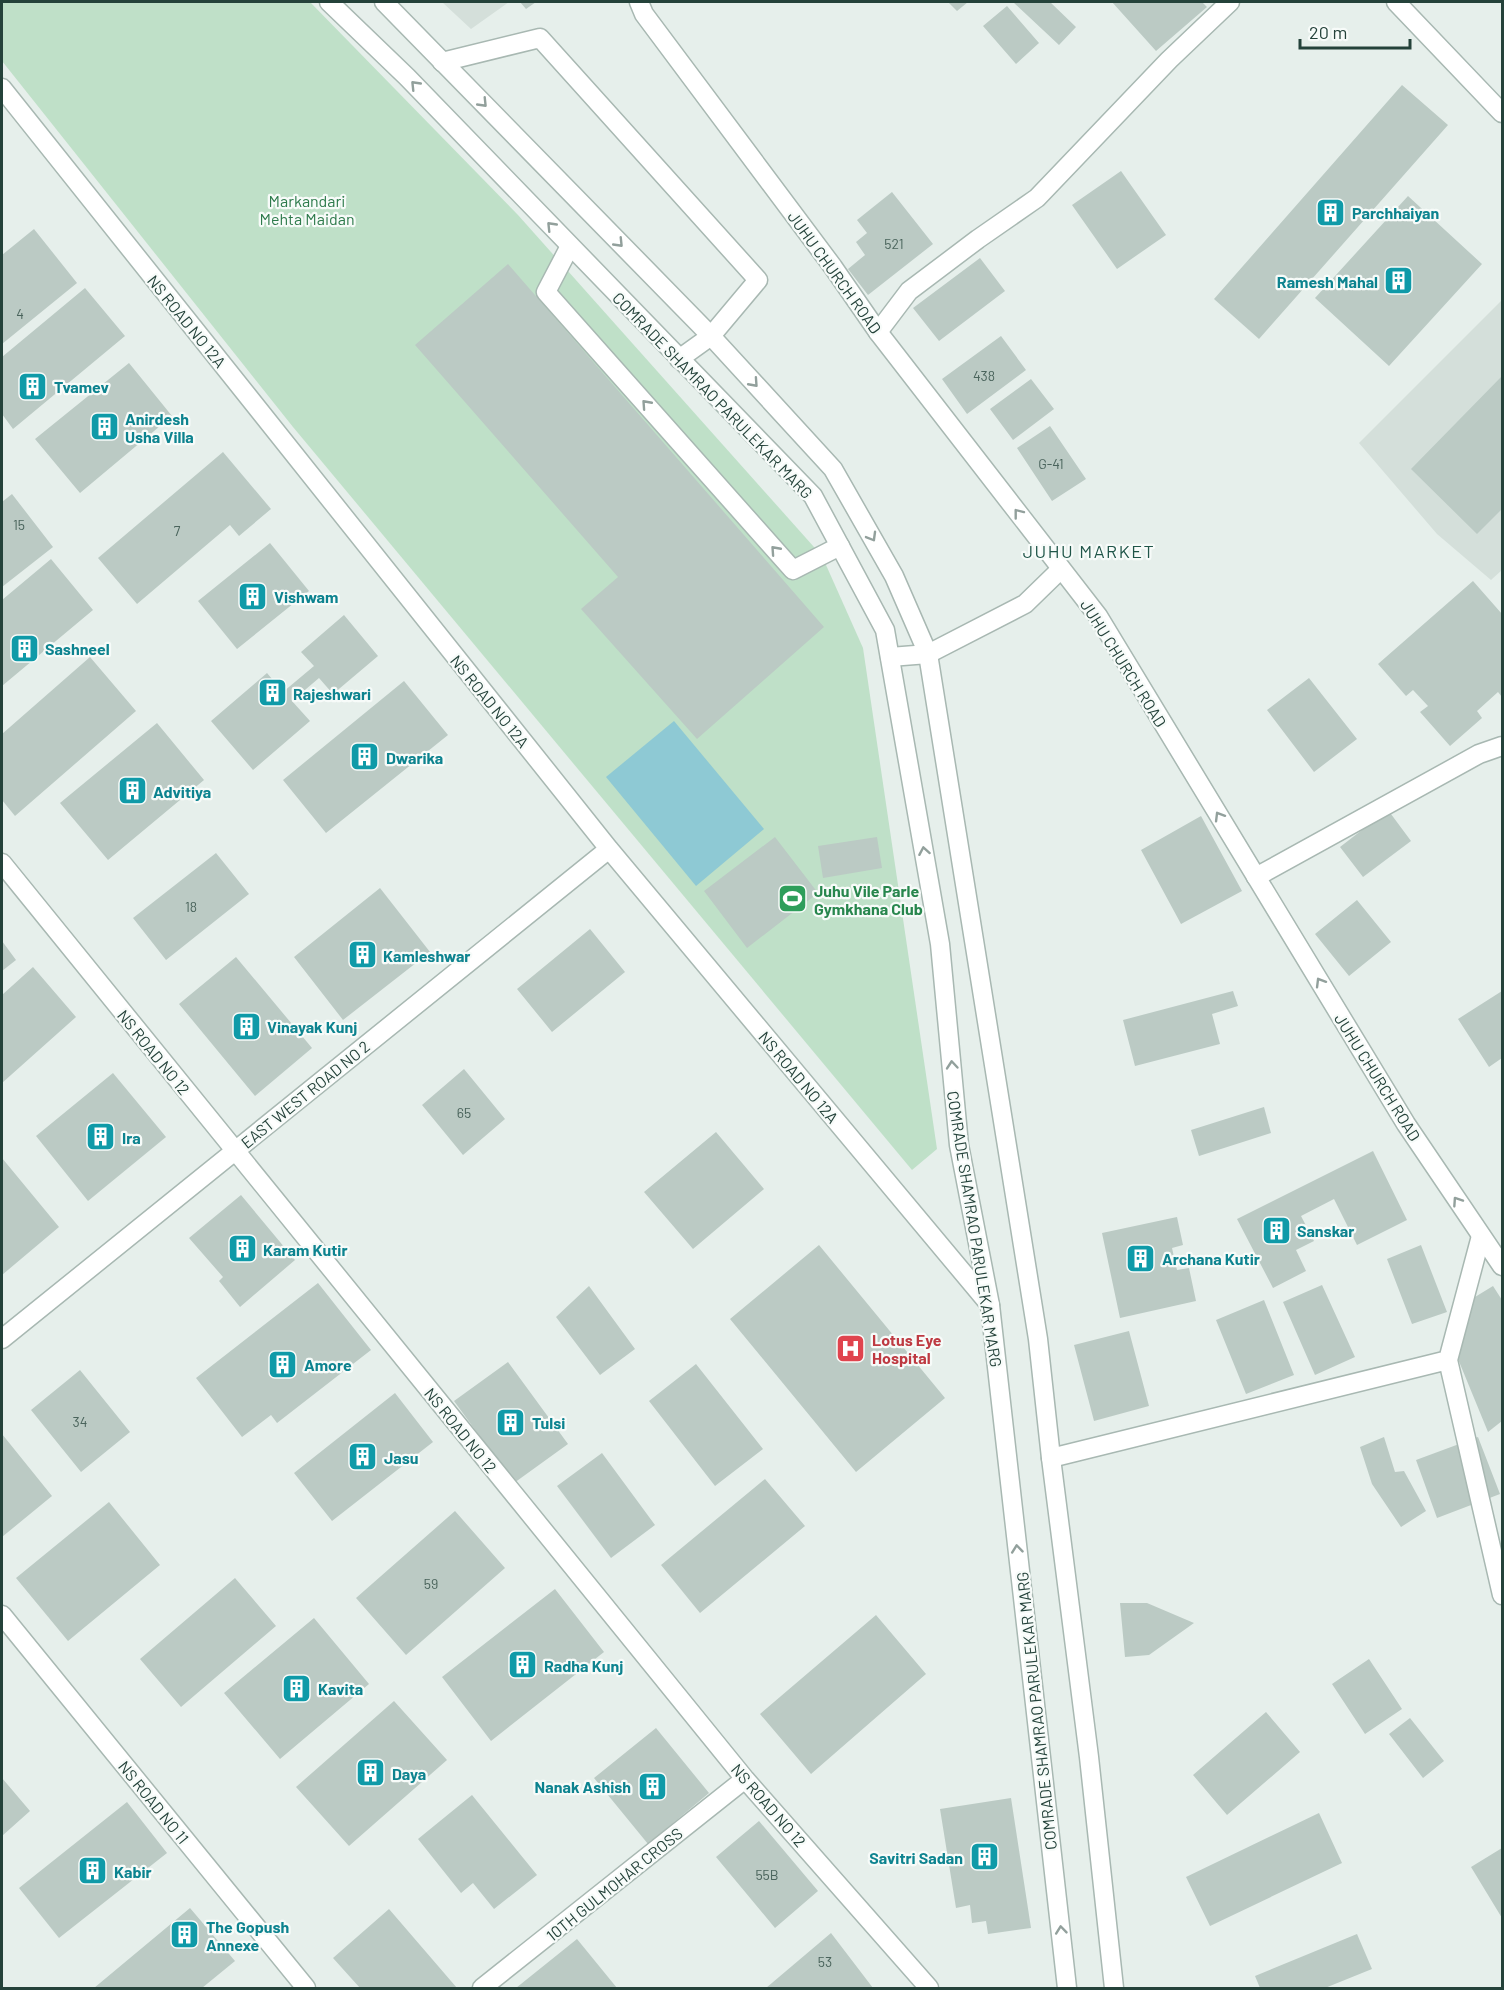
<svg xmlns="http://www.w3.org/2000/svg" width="1504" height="1990" viewBox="0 0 1504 1990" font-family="Barlow,sans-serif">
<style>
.built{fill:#d4dfda}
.green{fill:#bfe0c8}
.water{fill:#8ec9d4}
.building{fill:#bbcac4}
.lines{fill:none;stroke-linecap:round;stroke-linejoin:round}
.service-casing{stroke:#a8b8b2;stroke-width:21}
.minor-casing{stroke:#a8b8b2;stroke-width:21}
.tertiary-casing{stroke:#a8b8b2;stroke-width:21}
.service{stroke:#fff;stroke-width:18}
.minor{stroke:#fff;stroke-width:18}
.tertiary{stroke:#fff;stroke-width:18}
.oneway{stroke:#92a09c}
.labels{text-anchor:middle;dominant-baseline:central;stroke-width:4.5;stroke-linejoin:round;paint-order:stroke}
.number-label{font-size:14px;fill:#4a645c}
.park-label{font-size:16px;fill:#2d7a4b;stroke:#f7fbf9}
.culture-label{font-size:16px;font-weight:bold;fill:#0d838f;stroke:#f7fbf9;text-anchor:start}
.street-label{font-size:16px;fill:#24423a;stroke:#f7fbf9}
.leisure-label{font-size:16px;font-weight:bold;fill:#27864d;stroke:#f7fbf9;text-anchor:start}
.health-label{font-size:16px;font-weight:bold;fill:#be3a42;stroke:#f7fbf9;text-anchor:start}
.neighbourhood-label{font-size:18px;letter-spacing:1.5px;fill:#1f5548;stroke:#f7fbf9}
</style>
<rect width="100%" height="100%" fill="#e6efeb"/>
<path class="built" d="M442,2H509L471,29Z
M1502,300V570L1491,580L1437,534L1359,443Z"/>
<path class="green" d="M2,2H310L518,215L822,556L863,648L937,1149L912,1170L293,427L2,61Z"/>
<path class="water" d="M674,721L764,829L696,886L606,777Z"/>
<path class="building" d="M520,2H536L526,9Z
M948,2H968L957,11Z
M1013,2H1050L1076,27L1059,45Z
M1112,2H1202L1207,7L1156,51Z
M1007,6L1039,43L1016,64L983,26Z
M1402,85L1448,125L1259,339L1214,299Z
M1121,171L1166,235L1117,269L1072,205Z
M892,192L933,244L868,295L848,269L865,255L856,242L867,233L857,220Z
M1408,196L1482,264L1389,366L1315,298Z
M34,229L77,283L2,344V255Z
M980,258L1005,291L939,341L913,308Z
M508,264L824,627L697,739L581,609L618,577L415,345Z
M85,288L125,336L13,429L2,414V357Z
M1001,336L1026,370L967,414L942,379Z
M129,363L172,416L80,493L35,439Z
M1502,376V509L1477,534L1411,469Z
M1031,379L1054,409L1013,440L990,409Z
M1050,426L1086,479L1052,501L1017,448Z
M223,452L271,509L239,536L230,525L137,604L98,558Z
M12,494L53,547L2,587V502Z
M270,543L309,591L237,649L198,601Z
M51,559L93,610L2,686V600Z
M1473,581L1502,614V697L1498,692L1477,711L1482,718L1450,746L1420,712L1428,706L1413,690L1406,696L1378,664Z
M344,615L378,656L333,694L319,678L292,701L310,721L253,770L211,721L267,673L283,692L314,666L301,652Z
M90,657L136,711L15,816L2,800V734Z
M1309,678L1357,739L1314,772L1267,710Z
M404,681L448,735L326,833L283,780Z
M157,723L204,780L108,860L60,803Z
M1388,810L1411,841L1363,877L1340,847Z
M1201,816L1242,891L1181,924L1141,850Z
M775,837L818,893L747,948L704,891Z
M877,837L882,868L823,878L818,846Z
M216,853L249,894L166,960L133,918Z
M380,888L430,952L343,1020L294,957Z
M1357,900L1391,942L1349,976L1315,934Z
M590,929L625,972L552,1032L517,989Z
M2,941L16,960L2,971Z
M236,957L312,1048L255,1096L179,1004Z
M33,967L76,1017L2,1083V995Z
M1233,991L1238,1006L1212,1014L1220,1044L1135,1066L1123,1020Z
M1502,991V1058L1489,1067L1458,1019Z
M464,1069L505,1119L463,1155L422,1105Z
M113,1073L166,1137L88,1201L36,1136Z
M1264,1107L1271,1133L1199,1156L1191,1130Z
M716,1132L764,1189L693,1249L644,1192Z
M1373,1151L1407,1220L1357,1245L1334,1199L1301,1216L1314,1241L1296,1250L1306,1271L1273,1288L1237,1219Z
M2,1158L59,1227L2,1275Z
M241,1195L295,1260L240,1307L219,1281L223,1277L189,1238Z
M1177,1217L1183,1245L1172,1248L1177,1270L1189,1268L1196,1301L1120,1318L1102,1233Z
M819,1245L945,1398L856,1472L730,1319Z
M1421,1245L1447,1312L1412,1324L1387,1259Z
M318,1283L371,1350L277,1423L271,1415L242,1437L196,1378Z
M1322,1285L1355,1357L1315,1375L1283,1302Z
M589,1286L635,1349L600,1375L556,1317Z
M1493,1286L1502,1300V1421L1488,1432L1458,1359L1475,1297Z
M1264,1300L1294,1375L1246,1394L1216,1320Z
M1129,1331L1149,1406L1094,1421L1074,1345Z
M508,1362L568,1444L514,1483L454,1401Z
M696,1364L763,1449L715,1486L649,1401Z
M80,1370L130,1432L81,1472L31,1410Z
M395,1393L433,1442L332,1521L294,1473Z
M2,1434L52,1496L2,1537Z
M1384,1437L1395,1472L1404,1471L1426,1511L1401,1527L1372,1484L1360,1447Z
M1478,1437L1500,1494L1437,1518L1416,1460Z
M602,1453L655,1525L611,1558L557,1486Z
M765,1479L805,1526L700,1613L661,1565Z
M109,1502L160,1565L68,1641L16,1578Z
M455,1511L505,1568L406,1655L356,1598Z
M235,1578L276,1626L181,1707L140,1659Z
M555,1589L604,1652L491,1741L442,1677Z
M1120,1603H1147L1194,1623L1149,1655L1125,1657Z
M876,1615L926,1674L811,1774L760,1714Z
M314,1618L369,1684L280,1759L224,1693Z
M1369,1659L1402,1709L1365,1734L1332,1684Z
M394,1701L447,1760L349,1846L296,1787Z
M1266,1712L1300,1752L1227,1815L1193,1775Z
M1410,1718L1444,1761L1423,1778L1389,1734Z
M656,1728L709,1793L648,1844L594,1778Z
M2,1778L30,1811L2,1836Z
M472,1795L537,1875L494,1909L473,1883L461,1893L418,1839Z
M1011,1798L1031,1928L988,1934L986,1921L972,1923L970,1905L956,1908L940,1809Z
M127,1802L167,1853L59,1938L19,1888Z
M1319,1813L1342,1863L1210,1926L1186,1877Z
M759,1821L818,1891L775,1928L716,1857Z
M1502,1848V1918L1471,1867Z
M190,1908L235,1961L202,1988H94Z
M389,1909L457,1988H360L333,1958Z
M831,1933L873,1988H766Z
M1357,1934L1372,1969L1325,1988H1260L1255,1976Z
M577,1939L617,1988H516Z"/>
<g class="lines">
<defs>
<path id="service" d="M442,62L540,38L758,280L711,336L679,359
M570,246L546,292L793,570L840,546
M1481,1236L1448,1360L1502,1595
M1051,1458L1448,1360"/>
<path id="minor" d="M1396,2L1502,113
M2,88L609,849L990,1305
M878,332L909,291L978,239L1037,198L1169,60L1230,2
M890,657L928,654L1025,604L1061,569
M2,863L745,1779L929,1988
M1256,877L1479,754L1502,746
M2,1339L609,849
M2,1615L306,1988
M482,1988L745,1779"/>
<path id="tertiary" d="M329,2L407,77L813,496L885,630L940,944L959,1145L990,1305L1067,1988
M384,2L711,336L833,469L894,576L928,654L1038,1339L1051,1458L1089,1757L1114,1988
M639,2L644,14L833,267L878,332L1098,616L1406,1124L1502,1266"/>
</defs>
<use href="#service" class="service-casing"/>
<use href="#minor" class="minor-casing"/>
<use href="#tertiary" class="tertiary-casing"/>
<use href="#service" class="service"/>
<use href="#minor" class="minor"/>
<use href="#tertiary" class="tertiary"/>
</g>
<defs><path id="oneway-chevron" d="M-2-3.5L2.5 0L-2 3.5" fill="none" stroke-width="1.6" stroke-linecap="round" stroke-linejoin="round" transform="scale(1.5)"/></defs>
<g class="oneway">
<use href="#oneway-chevron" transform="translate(415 85) rotate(-134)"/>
<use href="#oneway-chevron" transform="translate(483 103) rotate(46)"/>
<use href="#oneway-chevron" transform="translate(551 226) rotate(-134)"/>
<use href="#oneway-chevron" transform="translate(619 243) rotate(46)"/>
<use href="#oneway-chevron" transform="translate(754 383) rotate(48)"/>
<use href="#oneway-chevron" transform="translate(646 404) rotate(-132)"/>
<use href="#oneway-chevron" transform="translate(1018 513) rotate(-128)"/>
<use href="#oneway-chevron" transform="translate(872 537) rotate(60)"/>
<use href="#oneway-chevron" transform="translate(775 550) rotate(-132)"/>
<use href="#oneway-chevron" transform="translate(1219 816) rotate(-121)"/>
<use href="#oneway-chevron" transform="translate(924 851) rotate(-100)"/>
<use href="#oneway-chevron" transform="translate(1320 982) rotate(-121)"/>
<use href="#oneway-chevron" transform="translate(952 1065) rotate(-95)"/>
<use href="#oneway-chevron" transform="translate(1457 1201) rotate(-124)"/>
<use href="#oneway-chevron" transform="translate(1017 1549) rotate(-96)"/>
<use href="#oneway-chevron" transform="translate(1061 1930) rotate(-96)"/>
</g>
<defs>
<symbol id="building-square" viewBox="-11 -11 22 22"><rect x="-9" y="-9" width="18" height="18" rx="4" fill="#0f9aa8" stroke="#f7fbf9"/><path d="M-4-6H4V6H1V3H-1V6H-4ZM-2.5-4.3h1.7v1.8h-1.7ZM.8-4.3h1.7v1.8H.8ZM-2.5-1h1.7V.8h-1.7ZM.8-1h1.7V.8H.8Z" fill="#fff"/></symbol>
<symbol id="stadium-square" viewBox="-11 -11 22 22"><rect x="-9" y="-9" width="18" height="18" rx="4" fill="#2e9e5b" stroke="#f7fbf9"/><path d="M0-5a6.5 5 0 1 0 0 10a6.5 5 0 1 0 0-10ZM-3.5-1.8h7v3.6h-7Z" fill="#fff"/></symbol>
<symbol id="hospital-square" viewBox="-11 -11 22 22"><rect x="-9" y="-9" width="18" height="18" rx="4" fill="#e0444e" stroke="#f7fbf9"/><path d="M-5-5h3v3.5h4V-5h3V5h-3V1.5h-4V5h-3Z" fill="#fff"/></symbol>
</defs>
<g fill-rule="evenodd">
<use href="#building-square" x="1314" y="196" width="33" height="33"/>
<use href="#building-square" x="1382" y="264" width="33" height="33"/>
<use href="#building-square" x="16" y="370" width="33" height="33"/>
<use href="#building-square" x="88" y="410" width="33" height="33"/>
<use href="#building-square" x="236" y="580" width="33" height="33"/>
<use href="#building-square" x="8" y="632" width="33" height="33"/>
<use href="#building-square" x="256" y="676" width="33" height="33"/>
<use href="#building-square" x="348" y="740" width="33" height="33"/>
<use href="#building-square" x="116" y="774" width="33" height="33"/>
<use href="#stadium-square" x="776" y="882" width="33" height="33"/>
<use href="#building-square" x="346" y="938" width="33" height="33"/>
<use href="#building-square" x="230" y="1010" width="33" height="33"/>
<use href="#building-square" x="84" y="1120" width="33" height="33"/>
<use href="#building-square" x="1260" y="1214" width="33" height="33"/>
<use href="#building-square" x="226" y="1232" width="33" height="33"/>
<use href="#building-square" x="1124" y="1242" width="33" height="33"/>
<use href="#hospital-square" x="834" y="1332" width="33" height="33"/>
<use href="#building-square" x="266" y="1348" width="33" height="33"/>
<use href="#building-square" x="494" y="1406" width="33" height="33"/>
<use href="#building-square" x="346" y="1440" width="33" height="33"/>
<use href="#building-square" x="506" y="1648" width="33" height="33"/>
<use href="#building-square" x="280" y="1672" width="33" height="33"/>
<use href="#building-square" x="354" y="1756" width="33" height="33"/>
<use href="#building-square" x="636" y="1770" width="33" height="33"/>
<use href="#building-square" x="968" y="1840" width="33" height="33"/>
<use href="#building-square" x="76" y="1854" width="33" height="33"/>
<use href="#building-square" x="168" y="1918" width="33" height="33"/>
</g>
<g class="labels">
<g class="number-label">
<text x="894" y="243">521</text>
<text x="20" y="313">4</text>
<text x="984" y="375">438</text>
<text x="1051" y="463">G-41</text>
<text x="19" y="524">15</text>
<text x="177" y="530">7</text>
<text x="191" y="906">18</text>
<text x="464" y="1112">65</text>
<text x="80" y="1421">34</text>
<text x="431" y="1583">59</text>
<text x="767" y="1874">55B</text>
<text x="825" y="1961">53</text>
</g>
<g class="park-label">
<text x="307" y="200">Markandari<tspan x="307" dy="18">Mehta Maidan</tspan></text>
</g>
<g class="culture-label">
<text x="1352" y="212">Parchhaiyan</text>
<text x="1378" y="281" text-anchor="end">Ramesh Mahal</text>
<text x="54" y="386">Tvamev</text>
<text x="125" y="418">Anirdesh<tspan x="125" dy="18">Usha Villa</tspan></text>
<text x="274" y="596">Vishwam</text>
<text x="45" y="648">Sashneel</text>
<text x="293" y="693">Rajeshwari</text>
<text x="386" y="757">Dwarika</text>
<text x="153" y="791">Advitiya</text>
<text x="383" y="955">Kamleshwar</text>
<text x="267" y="1026">Vinayak Kunj</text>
<text x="122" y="1137">Ira</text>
<text x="1297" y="1230">Sanskar</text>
<text x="263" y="1249">Karam Kutir</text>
<text x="1162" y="1258">Archana Kutir</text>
<text x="304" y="1364">Amore</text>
<text x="532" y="1422">Tulsi</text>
<text x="384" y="1457">Jasu</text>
<text x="544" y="1665">Radha Kunj</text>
<text x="318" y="1688">Kavita</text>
<text x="392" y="1773">Daya</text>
<text x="631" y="1786" text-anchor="end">Nanak Ashish</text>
<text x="963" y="1857" text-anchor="end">Savitri Sadan</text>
<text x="114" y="1871">Kabir</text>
<text x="206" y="1926">The Gopush<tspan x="206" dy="18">Annexe</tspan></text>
</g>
<g class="street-label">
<text transform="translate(835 272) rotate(54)">JUHU CHURCH ROAD</text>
<text transform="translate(187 321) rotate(51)">NS ROAD NO 12A</text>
<text transform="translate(713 395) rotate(46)">COMRADE SHAMRAO PARULEKAR MARG</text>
<text transform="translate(1124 663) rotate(58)">JUHU CHURCH ROAD</text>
<text transform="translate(490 701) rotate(51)">NS ROAD NO 12A</text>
<text transform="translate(154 1052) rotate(51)">NS ROAD NO 12</text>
<text transform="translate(799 1077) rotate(50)">NS ROAD NO 12A</text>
<text transform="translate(1378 1077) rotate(58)">JUHU CHURCH ROAD</text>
<text transform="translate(305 1094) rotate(-39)">EAST WEST ROAD NO 2</text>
<text transform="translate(975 1229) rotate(81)">COMRADE SHAMRAO PARULEKAR MARG</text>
<text transform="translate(461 1430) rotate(51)">NS ROAD NO 12</text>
<text transform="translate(1036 1711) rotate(-96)">COMRADE SHAMRAO PARULEKAR MARG</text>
<text transform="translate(154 1802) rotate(51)">NS ROAD NO 11</text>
<text transform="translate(769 1805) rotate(49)">NS ROAD NO 12</text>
<text transform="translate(614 1884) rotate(-39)">10TH GULMOHAR CROSS</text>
</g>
<g class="leisure-label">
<text x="814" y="890">Juhu Vile Parle<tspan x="814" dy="18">Gymkhana Club</tspan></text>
</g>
<g class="health-label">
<text x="872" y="1339">Lotus Eye<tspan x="872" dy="18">Hospital</tspan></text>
</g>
<g class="neighbourhood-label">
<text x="1089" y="551">JUHU MARKET</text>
</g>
</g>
<rect width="1504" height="1990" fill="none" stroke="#24423a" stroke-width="6"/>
<path d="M1300 39v9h110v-9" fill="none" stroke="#24423a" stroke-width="3"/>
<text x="1309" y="39" font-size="18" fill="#24423a" stroke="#f7fbf9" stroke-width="4.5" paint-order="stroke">20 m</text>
</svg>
